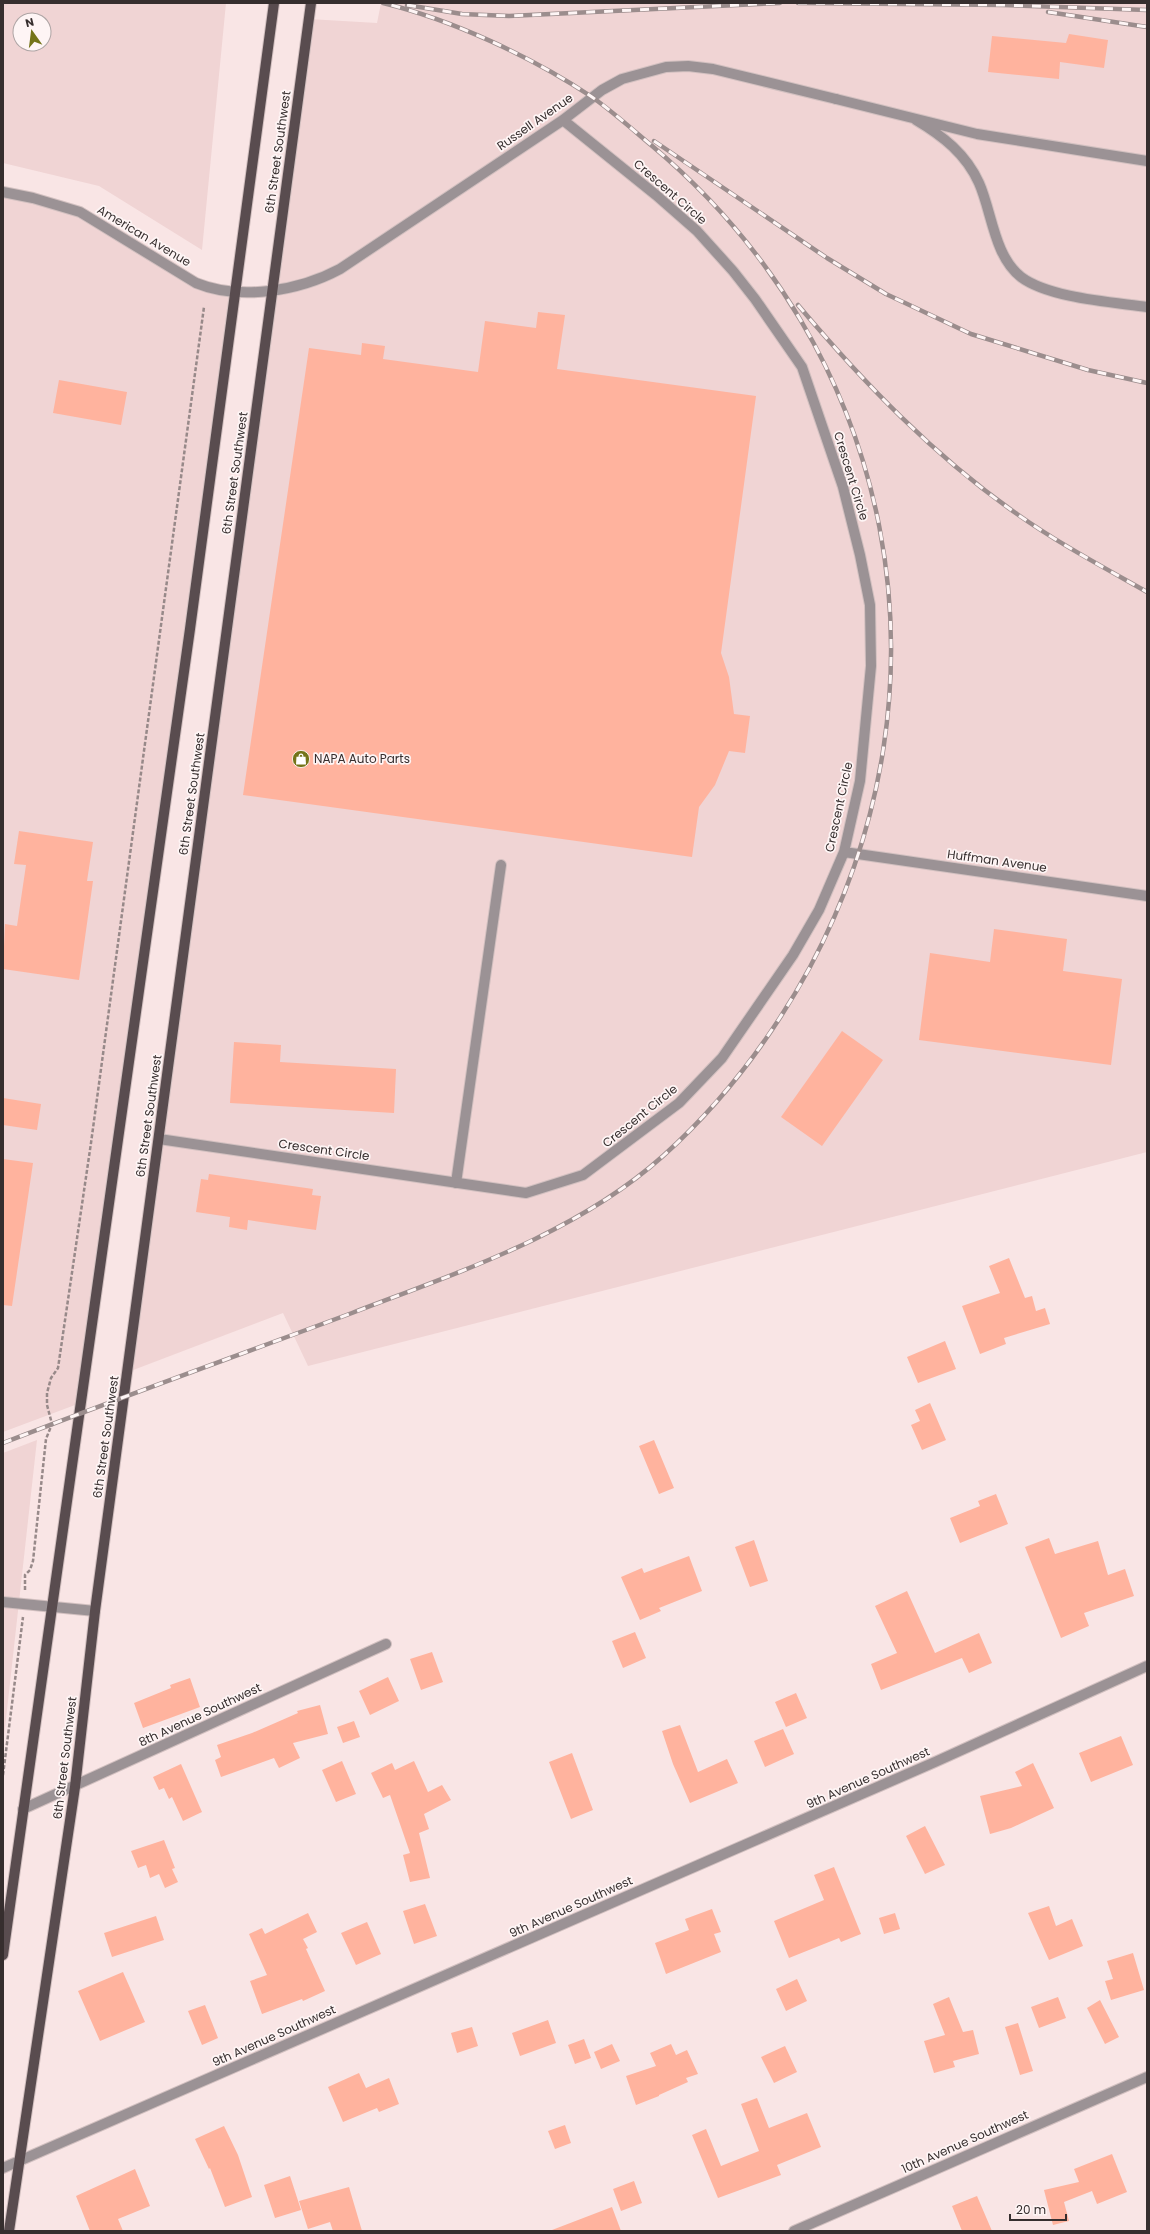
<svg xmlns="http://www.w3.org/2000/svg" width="1150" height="2234" viewBox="0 0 1150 2234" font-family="Poppins,sans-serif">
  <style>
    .built { fill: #f0d4d4; fill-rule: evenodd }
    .building { fill: #ffb39e }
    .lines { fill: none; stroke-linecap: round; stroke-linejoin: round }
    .service-casing { stroke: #d2c0c0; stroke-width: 12 }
    .minor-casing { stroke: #d2c0c0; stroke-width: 12 }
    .primary-casing { stroke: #d2c0c0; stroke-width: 12 }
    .path { stroke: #978989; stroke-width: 2.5; stroke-dasharray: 4 2; stroke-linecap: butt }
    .service { stroke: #9b9295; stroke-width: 10 }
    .minor { stroke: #9b9295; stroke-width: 10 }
    .primary { stroke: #594c4f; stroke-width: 10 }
    .rail-casing { stroke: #9b8d8d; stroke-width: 4.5 }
    .rail { stroke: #fef5f5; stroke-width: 3; stroke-dasharray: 9; stroke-linecap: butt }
    .labels { text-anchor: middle; stroke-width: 3.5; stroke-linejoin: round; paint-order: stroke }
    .street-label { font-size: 12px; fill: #362e2e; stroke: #fef5f5 }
    .poi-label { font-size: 12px; fill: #362e2e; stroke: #fef5f5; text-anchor: start }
  </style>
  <rect width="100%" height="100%" fill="#f9e5e5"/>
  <path class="built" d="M3 3H226L202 250 99 186 3 163ZM20 20H44V44H20Z
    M381 3H1147V1152L308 1366 283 1313 128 1372 309 19 377 23Z
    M3 192 80 212 196 283 236 292 83 1402 3 1432Z
    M37 1440 3 1746V1453Z"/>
  <path class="building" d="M1069 34 1108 40 1104 68 1060 62 1059 79 988 72 992 36 1066 43Z
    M538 312 565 315 557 369 756 396 721 653 729 677 734 714 750 716 745 753 729 751 715 785 699 807 692 857 243 795 309 348 361 355 362 343 385 346 383 359 478 372 485 321 536 328Z
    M59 380 127 392 121 425 53 413Z
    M19 831 93 842 87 881H93L79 980 3 969 5 924 17 926 26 865 14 864Z
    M994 929 1067 939 1063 971 1122 979 1111 1065 919 1040 930 953 990 962Z
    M842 1031 883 1060 822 1146 781 1117Z
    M234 1042 281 1045 280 1062 396 1069 394 1113 230 1103Z
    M3 1098 41 1104 37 1130 3 1125Z
    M3 1159 33 1163 12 1306 3 1305Z
    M209 1174 313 1189 312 1195 321 1196 316 1230 248 1220 247 1230 229 1227 230 1217 196 1212 201 1179 208 1180Z
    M1009 1258 1025 1298 1032 1296 1036 1311 1045 1308 1050 1324 1004 1338 1006 1344 980 1354 962 1306 1000 1293 989 1266Z
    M945 1341 956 1369 918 1383 907 1357Z
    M930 1403 946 1440 922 1450 911 1425 920 1421 915 1410Z
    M654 1440 674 1488 659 1494 639 1446Z
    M996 1494 1008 1524 960 1543 950 1518 980 1506 978 1501Z
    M1049 1538 1055 1554 1098 1541 1108 1575 1125 1569 1134 1596 1084 1613 1089 1626 1061 1638 1025 1547Z
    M754 1540 768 1581 750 1587 735 1547Z
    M689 1556 702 1591 659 1608 661 1611 640 1620 621 1577 642 1568 644 1573Z
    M907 1591 935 1653 979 1633 992 1663 969 1673 962 1658 881 1690 871 1664 897 1653 875 1606Z
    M635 1632 646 1658 623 1668 612 1641Z
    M432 1652 443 1682 421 1690 410 1659Z
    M388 1677 399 1701 370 1715 359 1691Z
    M190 1678 200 1707 143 1728 134 1703 171 1688 170 1685Z
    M796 1693 807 1718 786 1727 775 1702Z
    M320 1705 328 1734 293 1743 300 1758 279 1768 274 1758 221 1777 215 1760 221 1757 217 1745 252 1733 298 1713 297 1711Z
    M354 1721 360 1737 343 1743 337 1727Z
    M680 1725 698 1772 727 1759 738 1783 690 1803 673 1764 662 1731Z
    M783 1729 794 1754 765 1767 754 1741Z
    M1121 1736 1133 1765 1091 1782 1079 1753Z
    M572 1753 593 1810 571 1819 549 1762Z
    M342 1761 356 1794 336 1802 322 1770Z
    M414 1761 428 1792 442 1785 451 1800 424 1814 429 1829 419 1833 430 1878 410 1882 403 1855 410 1853 390 1795 383 1798 371 1773 392 1763 395 1770Z
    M1033 1763 1054 1808 1011 1828 990 1834 980 1796 1022 1786 1015 1772Z
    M181 1764 202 1812 183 1821 172 1797 169 1799 164 1788 159 1790 153 1777Z
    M925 1826 945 1865 925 1874 906 1836Z
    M164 1840 175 1868 172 1869 178 1882 165 1888 159 1874 150 1878 146 1865 138 1868 131 1851Z
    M834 1867 861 1934 841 1942 839 1938 789 1958 774 1921 824 1900 814 1875Z
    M425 1904 437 1936 414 1944 403 1911Z
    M1049 1906 1056 1926 1072 1919 1083 1946 1049 1960 1028 1913Z
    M712 1909 721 1932 714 1934 721 1952 666 1974 655 1943 689 1930 685 1919Z
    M308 1913 317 1932 303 1939 308 1948 306 1949 325 1991 303 2001 302 1999 262 2014 250 1981 267 1975 249 1934 262 1928 265 1934Z
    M895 1913 900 1929 884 1934 879 1918Z
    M156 1916 164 1940 112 1957 104 1933Z
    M367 1922 381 1954 356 1965 341 1933Z
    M1133 1953 1144 1990 1111 2000 1105 1981 1113 1979 1107 1961Z
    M123 1972 145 2022 100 2041 78 1991Z
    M797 1979 807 2001 786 2011 776 1989Z
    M949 1997 963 2032 973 2030 979 2054 953 2061 955 2067 934 2073 924 2041 945 2035 933 2004Z
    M1058 1997 1066 2018 1039 2028 1031 2007Z
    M1100 2000 1119 2037 1105 2044 1087 2008Z
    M205 2005 218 2038 202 2045 188 2011Z
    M548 2020 556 2043 520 2056 512 2033Z
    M1018 2023 1033 2071 1020 2075 1005 2027Z
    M472 2027 478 2046 457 2053 451 2033Z
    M584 2039 591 2058 575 2064 568 2045Z
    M612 2044 620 2061 601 2069 594 2052Z
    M671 2044 676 2055 687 2050 698 2074 686 2078 688 2082 659 2095V2096L636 2105 626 2076 656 2066 650 2053Z
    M785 2046 797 2072 774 2083 761 2057Z
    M359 2073 366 2088 389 2078 399 2104 379 2112 377 2108 343 2122 328 2087Z
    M757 2098 769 2128 807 2113 821 2147 777 2165 781 2175 718 2198 692 2135 706 2129 721 2166 759 2151 741 2104Z
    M565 2125 571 2143 555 2149 548 2131Z
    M224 2126 238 2155 252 2197 225 2207 210 2168 209 2169 195 2139Z
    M1112 2154 1127 2192 1097 2204 1092 2191 1064 2202 1069 2221 1053 2225 1044 2190 1079 2182 1074 2169Z
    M135 2169 150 2206 118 2219 123 2231H90L76 2196Z
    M290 2176 301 2210 275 2218 264 2185Z
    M634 2181 642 2203 621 2211 613 2189Z
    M349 2187 362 2231H333L330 2222 308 2229 299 2201Z
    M977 2196 992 2231H962L952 2206Z
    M612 2207 621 2231H552V2230Z"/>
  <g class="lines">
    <defs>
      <path id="service" d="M836 99 977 134 1147 161
        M916 120C943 136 966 154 979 183 992 212 994 256 1021 277 1049 298 1112 302 1147 307
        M456 1183 501 865"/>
      <path id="minor" d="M3 192 33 198 80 212 196 283C240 301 299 291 340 269L563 120 602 90 622 79 666 67 688 66 713 69 836 99
        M844 852 1147 896
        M159 1139 526 1193 583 1175 679 1103 722 1058 793 955 819 910 844 852 860 781 871 666 870 605 860 555 843 487 802 367 755 299 733 271 697 231 656 195 563 120
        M3 1602 95 1611
        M23 1809 386 1644
        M3 2168 935 1762 1147 1666
        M794 2231 1147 2077"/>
      <path id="primary" d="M3 1955 190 629 274 3
        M9 2231 75 1787 95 1611 311 3"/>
    </defs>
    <use href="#service" class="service-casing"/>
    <use href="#minor" class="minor-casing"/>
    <use href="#primary" class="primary-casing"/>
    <path class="path" d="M25 1590V1575L30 1570 33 1561 46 1439 52 1424 47 1405V1393L51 1378 58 1368 91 1143 204 307
      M3 1775 23 1617"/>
    <use href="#service" class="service"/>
    <use href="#minor" class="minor"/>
    <use href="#primary" class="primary"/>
    <defs>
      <path id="rail" d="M798 3 1003 5 1147 10
        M407 5 462 14 509 16 780 3
        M1048 12 1147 27
        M654 141 827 258 886 294 971 334 1088 370 1147 383
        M798 305C863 382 934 456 1017 514 1058 543 1103 567 1147 592
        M3 1443C119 1398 236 1356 352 1313 459 1272 576 1234 663 1156 722 1103 772 1037 810 967 961 684 897 351 651 145 632 129 613 112 592 97 532 57 453 20 383 3"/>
    </defs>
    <use href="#rail" class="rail-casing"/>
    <use href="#rail" class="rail"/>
  </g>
  <defs>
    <symbol id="shop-disc" viewBox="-11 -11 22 22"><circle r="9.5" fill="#747419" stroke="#fef5f5"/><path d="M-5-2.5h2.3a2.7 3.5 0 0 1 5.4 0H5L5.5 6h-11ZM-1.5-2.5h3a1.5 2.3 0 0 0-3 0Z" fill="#fff"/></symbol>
  </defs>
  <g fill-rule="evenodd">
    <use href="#shop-disc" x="291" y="749" width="20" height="20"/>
  </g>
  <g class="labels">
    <g class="street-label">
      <text transform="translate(535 122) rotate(-35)" y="4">Russell Avenue</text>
      <text transform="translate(278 152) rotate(-82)" y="4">6th Street Southwest</text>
      <text transform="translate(670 192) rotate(41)" y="4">Crescent Circle</text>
      <text transform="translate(144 236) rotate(31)" y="4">American Avenue</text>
      <text transform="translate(235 473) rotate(-82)" y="4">6th Street Southwest</text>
      <text transform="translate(851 476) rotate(73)" y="4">Crescent Circle</text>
      <text transform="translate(192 794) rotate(-82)" y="4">6th Street Southwest</text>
      <text transform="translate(839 807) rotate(-78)" y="4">Crescent Circle</text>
      <text transform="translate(997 861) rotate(8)" y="4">Huffman Avenue</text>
      <text transform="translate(149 1116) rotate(-82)" y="4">6th Street Southwest</text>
      <text transform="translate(640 1116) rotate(-39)" y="4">Crescent Circle</text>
      <text transform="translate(324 1150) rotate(8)" y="4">Crescent Circle</text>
      <text transform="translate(106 1437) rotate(-82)" y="4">6th Street Southwest</text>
      <text transform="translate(200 1715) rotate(-25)" y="4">8th Avenue Southwest</text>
      <text transform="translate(65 1758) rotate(-83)" y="4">6th Street Southwest</text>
      <text transform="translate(868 1778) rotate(-24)" y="4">9th Avenue Southwest</text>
      <text transform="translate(571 1907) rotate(-24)" y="4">9th Avenue Southwest</text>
      <text transform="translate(274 2036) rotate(-24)" y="4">9th Avenue Southwest</text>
      <text transform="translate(965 2142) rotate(-24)" y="4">10th Avenue Southwest</text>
    </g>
    <g class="poi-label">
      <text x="314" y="763">NAPA Auto Parts</text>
    </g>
  </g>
  <rect width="1150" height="2234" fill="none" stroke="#362e2e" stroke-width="8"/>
  <g transform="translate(32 32) rotate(346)"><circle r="19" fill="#fef5f5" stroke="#aea5a5"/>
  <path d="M0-3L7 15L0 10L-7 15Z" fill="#747419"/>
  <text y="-6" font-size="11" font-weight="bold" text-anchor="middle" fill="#362e2e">N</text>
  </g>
  <path d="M1010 2214v6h56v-6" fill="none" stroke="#362e2e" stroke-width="2"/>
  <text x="1016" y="2214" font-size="12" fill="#362e2e" stroke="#fef5f5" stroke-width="3" paint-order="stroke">20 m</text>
</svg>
